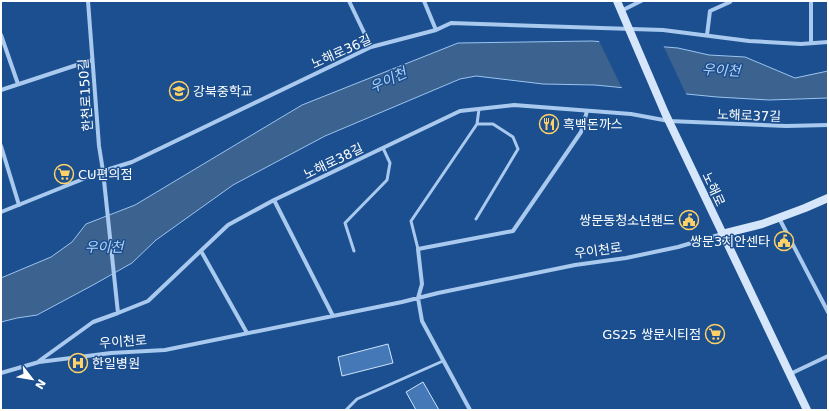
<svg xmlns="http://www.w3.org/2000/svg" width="829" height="411" viewBox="0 0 829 411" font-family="'DejaVu Sans','Noto Sans KR',sans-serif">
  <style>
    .water { fill: #3c6290; stroke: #9cc4f0 }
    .pier { fill: #1b4f8f }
    .building { fill: #4478b7; stroke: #cfe3fa }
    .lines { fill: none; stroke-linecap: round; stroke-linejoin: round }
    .lane { stroke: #a9c9ee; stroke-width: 3 }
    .street { stroke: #a9c9ee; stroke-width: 4 }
    .secondary { stroke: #d6e6fa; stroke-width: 8 }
    .labels { text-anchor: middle; stroke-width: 3; stroke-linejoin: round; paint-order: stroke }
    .street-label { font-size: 13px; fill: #fff; stroke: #1b4f8f }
    .poi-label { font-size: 13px; fill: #fff; stroke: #1b4f8f; text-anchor: start }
    .water-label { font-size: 14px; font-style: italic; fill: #b5d3f5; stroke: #1b4f8f }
  </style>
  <rect width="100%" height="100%" fill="#1b4f8f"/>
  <path class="water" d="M592 41 678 48 709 55 745 57 795 78 828 71V98L769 100 717 97 595 85 543 84 476 76 460 79 325 136 233 185 156 240 132 263 93 285 37 315 17 318 1 322V278L51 257 72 242 86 224 135 205 302 105 458 43Z"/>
  <path class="pier" d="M598 39 663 45 687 96 623 90Z"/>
  <path class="building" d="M388 344 393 363 342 376 338 357Z
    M423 382 439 410H416L406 392Z"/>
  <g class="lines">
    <path class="lane" d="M476 219 518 149 513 137 493 124H477
      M418 249 411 221 477 124 479 109
      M354 251 345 223 387 180 390 163 383 148
      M346 410 357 399 443 361"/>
    <path class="street" d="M349 1 371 47
      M424 1 436 30
      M621 11 641 1
      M1 35 18 84
      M707 35 710 11 730 2
      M811 43V1
      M1 90 92 60
      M1 146 19 205
      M274 200 333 316
      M1 212 103 171 132 162 371 47 436 30 451 23 663 30 749 41 801 44 828 42
      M779 218 828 312
      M201 251 247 333
      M118 313 148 301 228 225 274 200 460 111 514 105 631 114 669 121 786 126 828 125
      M39 361 93 322 118 313 103 171 99 146 88 1
      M1 373 39 362 111 353 165 350 402 302 438 293 575 265 626 258 678 247 722 234
      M790 374 828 356
      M470 410 422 321 418 298 422 284 418 249 513 231 581 132 587 111"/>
    <path class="secondary" d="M617 1 665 113 807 410
      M722 234 762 224 805 208 828 198"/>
  </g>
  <defs>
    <symbol id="school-ring" viewBox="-11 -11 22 22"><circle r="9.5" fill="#1b4f8f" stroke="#ffd166" stroke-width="1.5"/><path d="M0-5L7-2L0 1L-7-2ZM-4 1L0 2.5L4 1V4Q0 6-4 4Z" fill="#ffd166"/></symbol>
    <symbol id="restaurant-ring" viewBox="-11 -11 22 22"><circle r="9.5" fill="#1b4f8f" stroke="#ffd166" stroke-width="1.5"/><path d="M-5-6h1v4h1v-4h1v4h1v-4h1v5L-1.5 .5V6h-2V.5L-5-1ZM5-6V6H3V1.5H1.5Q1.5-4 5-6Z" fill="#ffd166"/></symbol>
    <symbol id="supermarket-ring" viewBox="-11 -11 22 22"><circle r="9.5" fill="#1b4f8f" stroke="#ffd166" stroke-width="1.5"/><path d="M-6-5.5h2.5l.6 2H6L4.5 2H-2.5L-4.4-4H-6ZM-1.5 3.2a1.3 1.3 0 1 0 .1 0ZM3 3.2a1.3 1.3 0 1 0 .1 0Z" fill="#ffd166"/></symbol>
    <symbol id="civic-ring" viewBox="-11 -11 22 22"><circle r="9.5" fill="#1b4f8f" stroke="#ffd166" stroke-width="1.5"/><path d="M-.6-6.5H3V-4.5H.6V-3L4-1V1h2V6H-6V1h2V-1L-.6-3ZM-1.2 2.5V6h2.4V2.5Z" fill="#ffd166"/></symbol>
    <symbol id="hospital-ring" viewBox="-11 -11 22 22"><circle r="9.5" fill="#1b4f8f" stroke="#ffd166" stroke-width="1.5"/><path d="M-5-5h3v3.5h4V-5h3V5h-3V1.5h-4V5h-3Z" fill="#ffd166"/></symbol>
  </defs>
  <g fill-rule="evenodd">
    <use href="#school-ring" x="168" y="80" width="22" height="22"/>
    <use href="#restaurant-ring" x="538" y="113" width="22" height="22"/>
    <use href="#supermarket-ring" x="53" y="163" width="22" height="22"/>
    <use href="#civic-ring" x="678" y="209" width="22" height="22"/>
    <use href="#civic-ring" x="773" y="230" width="22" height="22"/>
    <use href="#supermarket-ring" x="704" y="323" width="22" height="22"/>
    <use href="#hospital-ring" x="67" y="352" width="22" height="22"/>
  </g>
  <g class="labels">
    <g class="street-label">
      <text transform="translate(341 51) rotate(-24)" y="5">노해로36길</text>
      <text transform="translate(85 95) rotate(-94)" y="5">한천로150길</text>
      <text transform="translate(749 115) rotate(2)" y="5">노해로37길</text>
      <text transform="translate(333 161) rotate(-26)" y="5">노해로38길</text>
      <text transform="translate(714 189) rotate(65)" y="5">노해로</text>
      <text transform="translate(598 250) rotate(-8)" y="5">우이천로</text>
      <text transform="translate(123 341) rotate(-4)" y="5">우이천로</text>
    </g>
    <g class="poi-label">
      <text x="193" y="96">강북중학교</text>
      <text x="563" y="129">흑백돈까스</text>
      <text x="78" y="179">CU편의점</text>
      <text x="675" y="225" text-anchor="end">쌍문동청소년랜드</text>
      <text x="770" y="246" text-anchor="end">쌍문3치안센타</text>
      <text x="701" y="339" text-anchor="end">GS25 쌍문시티점</text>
      <text x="92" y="368">한일병원</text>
    </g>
    <g class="water-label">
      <text transform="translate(721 70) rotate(3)" y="5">우이천</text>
      <text transform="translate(388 80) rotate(-25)" y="5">우이천</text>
      <text x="104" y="252">우이천</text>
    </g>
  </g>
  <rect width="829" height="411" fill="none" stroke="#ffffff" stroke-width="4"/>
  <g transform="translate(32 379) rotate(121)" stroke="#1b4f8f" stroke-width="3" paint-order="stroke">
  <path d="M0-3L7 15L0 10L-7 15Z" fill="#ffffff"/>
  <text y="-6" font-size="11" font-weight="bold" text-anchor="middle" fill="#ffffff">N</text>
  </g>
</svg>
